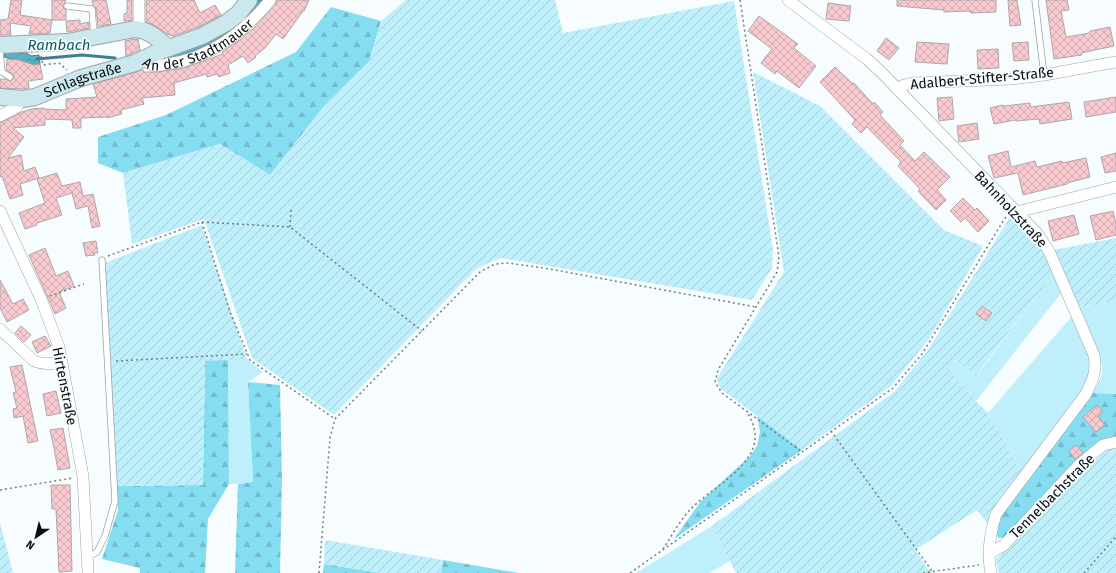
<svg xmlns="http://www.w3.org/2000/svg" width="1116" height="573" viewBox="0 0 1116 573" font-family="'Fira Sans',sans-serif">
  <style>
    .green { fill: #bfeffa }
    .forest { fill: url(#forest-firs) }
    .garden { fill: url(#garden-furrows) }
    .water { fill: url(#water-ripples); stroke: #417e8c }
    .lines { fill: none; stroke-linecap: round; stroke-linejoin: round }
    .stream { stroke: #417e8c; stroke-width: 3 }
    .building { fill: url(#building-cross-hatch); stroke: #ada8a8 }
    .service-casing { stroke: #9da2a3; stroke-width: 7 }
    .minor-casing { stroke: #9da2a3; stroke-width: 12 }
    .secondary-casing { stroke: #9da2a3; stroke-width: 18 }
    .path { stroke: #787c7d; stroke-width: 1.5; stroke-dasharray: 2 3; stroke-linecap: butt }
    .service { stroke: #fff; stroke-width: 5.5 }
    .minor { stroke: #fff; stroke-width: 11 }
    .secondary { stroke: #cbe8ee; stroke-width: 16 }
    .labels { text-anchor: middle; stroke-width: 3.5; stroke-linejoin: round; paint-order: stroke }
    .street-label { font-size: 14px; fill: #0a0b0c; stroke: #f7fdfe }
    .water-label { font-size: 15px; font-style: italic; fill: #0e5a68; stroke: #f7fdfe }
  </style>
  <defs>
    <pattern id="forest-firs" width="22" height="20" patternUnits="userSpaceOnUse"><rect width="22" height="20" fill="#85ddf1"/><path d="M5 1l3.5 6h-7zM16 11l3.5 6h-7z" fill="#72bccd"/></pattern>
    <pattern id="garden-furrows" width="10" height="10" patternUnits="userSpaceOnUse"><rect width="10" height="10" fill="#bfeffa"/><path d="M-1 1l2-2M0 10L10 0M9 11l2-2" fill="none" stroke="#a3ccd5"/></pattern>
    <pattern id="water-ripples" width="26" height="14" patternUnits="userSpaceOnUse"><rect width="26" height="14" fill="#58b0c3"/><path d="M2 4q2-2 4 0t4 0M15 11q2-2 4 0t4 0" fill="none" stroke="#4b96a6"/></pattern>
    <pattern id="building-cross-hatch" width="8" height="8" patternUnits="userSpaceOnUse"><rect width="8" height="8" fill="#f8c9cf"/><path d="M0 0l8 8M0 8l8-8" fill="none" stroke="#d3abb1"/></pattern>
  </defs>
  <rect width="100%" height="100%" fill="#f7fdfe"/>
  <path class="green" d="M1054 273 1062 292 976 401 949 368 956 360 977 375Z
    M1116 302V394L1093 393 1102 375V365L1079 307Z
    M1073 315 1094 366 1091 379 1023 474 988 413Z
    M228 359H247L263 372 248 382 253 483 229 484Z
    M712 526 730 561 709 573H636Z"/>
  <path class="forest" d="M331 7 381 21 369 62 329 100 270 175 220 144 123 173 98 163V137L166 115 296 52Z
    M228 359 229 484 208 519 205 573H140V568L102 559 118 510 117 486 203 485 205 360Z
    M248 382 280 385 282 480 280 573H235L238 484 253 482Z
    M1093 393 1116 394V439L1007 538H998L995 527 1001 512Z
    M757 415 802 450 674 539 701 501 750 456 757 446 760 432Z
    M443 560 519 573H441Z
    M324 564 381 573H323Z"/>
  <path class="garden" d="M406 0H555L563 33 734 1 773 250 772 268 752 300 501 258 486 264 475 270 334 415 252 358 204 219 132 244 123 173 220 144 270 175 329 100 369 62 381 21Z
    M753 72 820 106 944 230 983 246 929 339 891 386 802 450 720 388 717 378 784 272Z
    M1010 217 1038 240 1054 273 976 375 956 360 949 368 976 401 988 413 1023 474 988 524 977 510 915 550 928 569 933 573H736L712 526 894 392 928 350Z
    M202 225 247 359 205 361 203 485 117 486 105 263Z
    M1116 238V302L1079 307 1054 250Z
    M1116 447V573H999L996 559 1100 455 1107 450Z
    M0 523 13 573H0Z
    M325 540 443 560 441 573H381L324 564Z"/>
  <path class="water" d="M259 0H261L265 3 245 22 197 53 161 62V56L241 19Z
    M5 49H20L31 56 39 55 40 64 34 65 4 57Z"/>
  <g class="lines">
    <path class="stream" d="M37 59 82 55 115 58"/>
  </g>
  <path class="building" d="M11 0H22L20 15 52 20 50 33 29 34 31 26 10 23 11 35H0V20L8 19Z
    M52 0H66L63 6 66 10V20H52Z
    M92 0H106L111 24 98 26 96 9 93 5Z
    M127 0H132V20L124 21V14L127 13Z
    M146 0H194L200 13 215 5 221 15 198 27 173 36 167 34 154 25 146 22Z
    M277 0H309L304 11H303L283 39 276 34 265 48 255 56 256 57 248 63 243 56 228 65 230 73 219 77 217 74 207 77 206 74 174 83 175 95 142 98 144 104 121 110 122 114 107 118V117L81 118V128H73L72 120 45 119V125L13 128 24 137 8 158 21 155 24 171 35 167 39 178 20 184 23 195 10 199 2 176 0 177V123L22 112 32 109 44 108V109L66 110V99L97 97 93 84 143 70 144 72H158L184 68 223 54 222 52 241 39 254 28 275 5Z
    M897 0H996V12L971 13 970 11 944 12V10L897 6Z
    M1008 0H1017L1021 25 1010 26Z
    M1046 0H1067L1069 10 1061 11 1066 37 1090 33V31L1110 27 1114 46 1081 53 1082 55 1054 59Z
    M828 3 851 6 849 21 826 19Z
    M759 16 798 44 794 48 816 66 799 88 777 71 775 74 761 63 772 49 748 31Z
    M80 20V24L89 22V28L67 32 66 21Z
    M886 38 899 48 889 60 877 51Z
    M135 39H138L140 50 126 56 125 41Z
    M917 42 949 44 947 64 915 62Z
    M1028 42 1029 60 1014 61 1012 43Z
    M998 49 999 68 978 69 977 50Z
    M7 59 19 60 34 65 40 64 43 79 28 81 29 88 23 89 0 88V79H5L10 81 14 78 13 74 6 70Z
    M835 67 853 84 854 83 873 104 874 102 883 112 880 115 904 141 900 145 915 161 924 152 950 177 937 190 946 200 936 210 918 191 920 189 898 166 901 162 867 127 861 133 852 124 855 120 820 82Z
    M952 97 954 119 939 121 937 98Z
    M1116 97V112L1086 117 1084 102Z
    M1069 102 1072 119 1040 124 1039 119 1016 121 1015 120 994 124 990 108 1003 105 1004 106 1030 103 1031 107Z
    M977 123 979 139 959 142 957 126Z
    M1008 151 1011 167 1035 161 1037 167 1062 161V163L1086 158 1090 177 1067 183V184L1023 195 1018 173 994 178 988 156Z
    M1116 153V171L1105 173 1101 157Z
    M57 173 62 186 80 182 83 196 93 194 100 226 92 228 88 206 76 209 72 193 56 198 62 215 37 223V225L25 229 19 213 45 203 37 179Z
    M963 198 975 210 977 208 989 221 978 232 965 218 961 222 950 211Z
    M1113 211 1116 224V235L1096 240 1090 216Z
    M1074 215 1079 234 1053 241 1048 221Z
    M96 241 98 253H94L95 255 86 256 83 243Z
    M45 248 56 276 68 271 74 286 59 292 66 308 55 314 29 255Z
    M0 280 13 304 23 299 29 310 7 322 0 308Z
    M982 306 992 313 986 321 976 314Z
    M21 326 31 335 24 342 15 333Z
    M45 336 51 346 37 353 32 342Z
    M22 365 38 441 28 443 23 416 14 418 13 409 17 408 13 393 16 392 10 367Z
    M56 391 61 413 47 416 43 394Z
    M1097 405 1103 412 1098 416 1105 425 1096 432 1083 417Z
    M63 428 70 468 58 470 53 443 50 430Z
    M1076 445 1083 453 1075 459 1069 451Z
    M51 485H70L72 571 59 572 56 509H52Z"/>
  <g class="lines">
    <defs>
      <path id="service" d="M1035 0 1044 75
        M67 6 92 9 94 35
        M0 52 2 72 10 77
        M88 557 97 552 105 536 115 501 102 260"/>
      <g id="minor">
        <path d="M788 0 867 59 882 73 1037 233 1049 251 1094 355C1097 372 1093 379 1086 394L996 514C990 533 987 554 991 573"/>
        <path d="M139 29V0"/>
        <path id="s1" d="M144 59C150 67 158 66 167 64 208 59 245 32 270 0"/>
        <path d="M897 89 904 85 913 83 1011 79 1044 75 1116 62"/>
        <path d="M0 116 17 107 20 99"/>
        <path d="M0 211 41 299 59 347 83 476 88 573"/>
        <path d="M1017 212 1116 187"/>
        <path d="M0 329 34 361C44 365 51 364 61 362"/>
        <path d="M990 553 1004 545 1079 465 1103 445 1116 442"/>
      </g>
      <g id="secondary">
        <path d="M0 45 67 42 135 29C150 30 158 39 168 48"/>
        <path id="s2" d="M0 97 23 99 35 97 81 78 135 63 158 52 202 36 226 23 238 14 249 0"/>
      </g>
    </defs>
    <use href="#service" class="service-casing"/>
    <use href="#minor" class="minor-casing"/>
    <use href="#secondary" class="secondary-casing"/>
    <path class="path" d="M740 0 779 257 777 272 718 370 715 382 722 393 802 452
      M41 56 43 65 59 63 67 70
      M202 222 230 312 250 360 335 419
      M290 227 291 210
      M108 256 202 222 290 227 422 331
      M50 296 84 284
      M116 361 247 354
      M831 431 932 571
      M0 490 73 478
      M663 549C671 537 679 522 689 511 709 488 764 464 754 428 753 422 749 417 747 411
      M319 573 330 438 335 419 480 272 495 264 507 263 544 268 756 307
      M630 573 893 388 922 354 1005 218 1008 217
      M923 573 979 565
      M1084 573 1116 537"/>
    <use href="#service" class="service"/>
    <use href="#minor" class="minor"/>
    <use href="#secondary" class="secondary"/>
  </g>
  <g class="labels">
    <g class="street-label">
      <text dy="5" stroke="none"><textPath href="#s1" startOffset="61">An der Stadtmauer</textPath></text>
      <text transform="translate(982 78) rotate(-5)" y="5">Adalbert-Stifter-Straße</text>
      <text dy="5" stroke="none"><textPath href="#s2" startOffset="86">Schlagstraße</textPath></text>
      <text transform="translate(1011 209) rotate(47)" y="5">Bahnholzstraße</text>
      <text transform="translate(65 386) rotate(79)" y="5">Hirtenstraße</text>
      <text transform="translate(1052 496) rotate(-45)" y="5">Tennelbachstraße</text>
    </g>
    <g class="water-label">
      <text x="59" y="50">Rambach</text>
    </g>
  </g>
  <g transform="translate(36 537) rotate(215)" stroke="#f7fdfe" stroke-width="3" paint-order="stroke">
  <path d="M0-3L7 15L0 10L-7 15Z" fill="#0a0b0c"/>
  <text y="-6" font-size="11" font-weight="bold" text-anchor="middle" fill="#0a0b0c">N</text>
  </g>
</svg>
